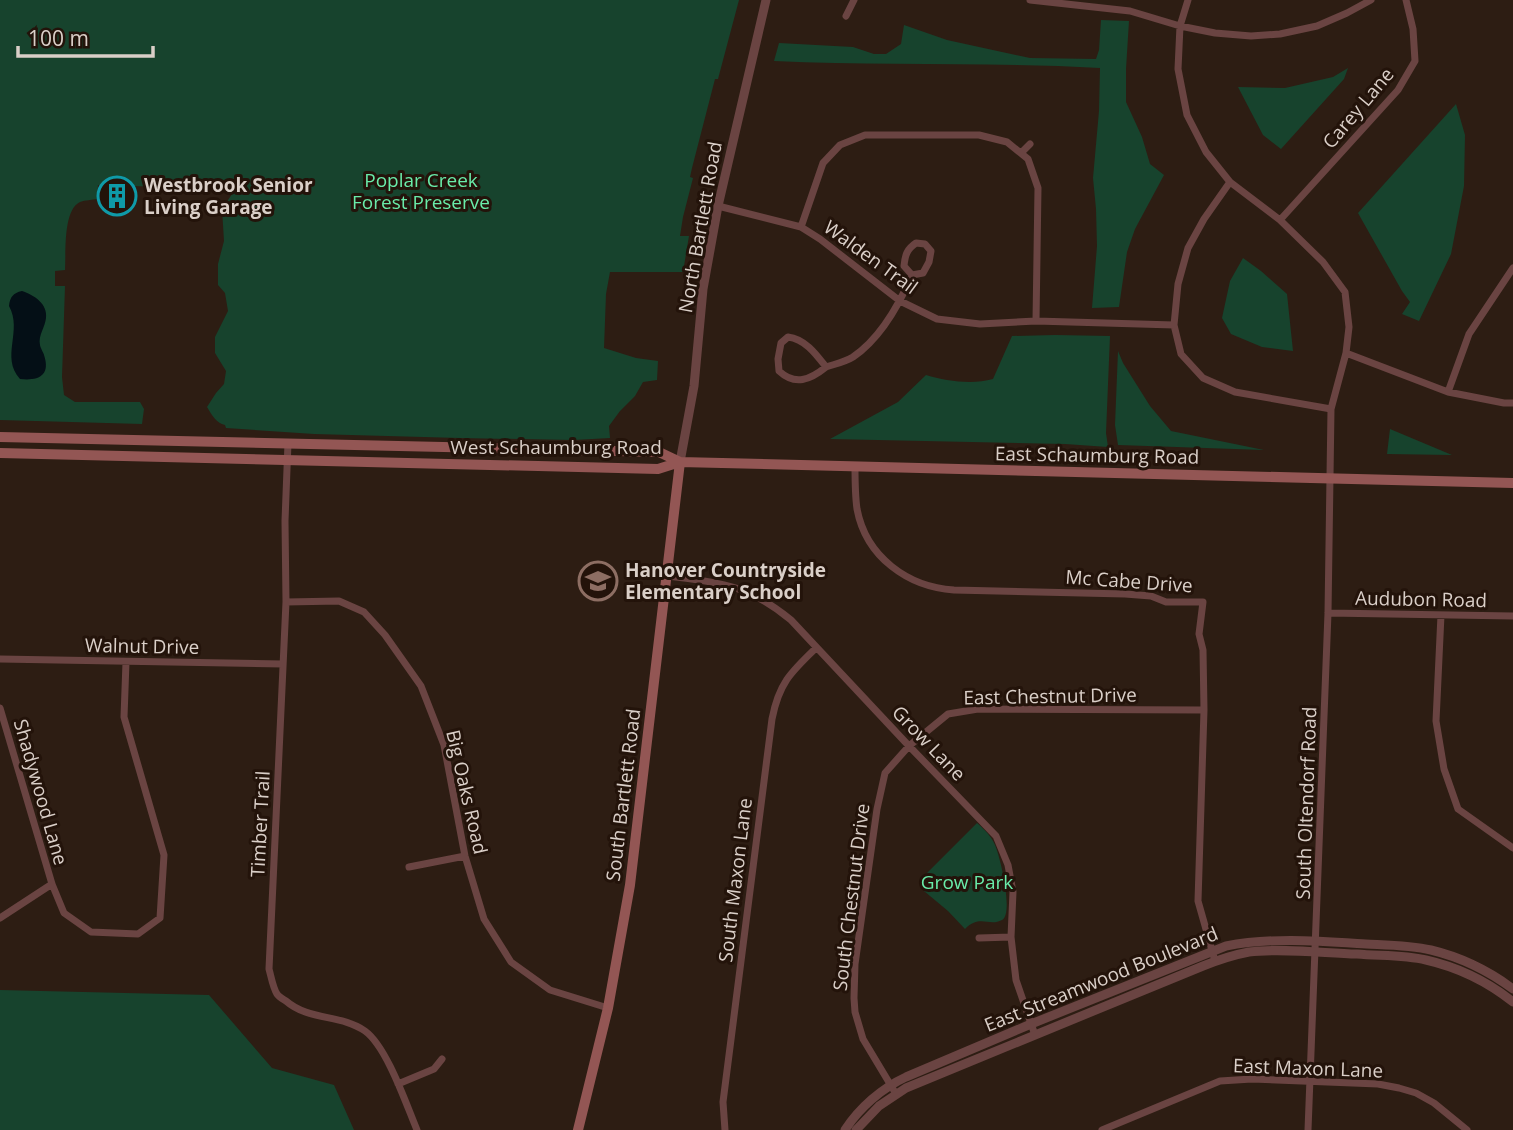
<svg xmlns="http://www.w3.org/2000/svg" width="1513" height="1130" viewBox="0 0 1513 1130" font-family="'Open Sans',sans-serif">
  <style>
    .green { fill: #17432d }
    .water { fill: #040f16 }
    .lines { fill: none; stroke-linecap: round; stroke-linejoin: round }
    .minor { stroke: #6a4442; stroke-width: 7 }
    .tertiary { stroke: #6a4442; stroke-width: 9 }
    .secondary { stroke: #935654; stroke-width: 10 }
    .labels { text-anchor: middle; stroke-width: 6; stroke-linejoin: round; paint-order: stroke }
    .street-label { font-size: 19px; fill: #dacfc8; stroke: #23130a }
    .park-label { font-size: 19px; fill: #69eba9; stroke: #23130a }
    .poi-label { font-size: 19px; font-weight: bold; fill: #dacfc8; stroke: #23130a; text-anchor: start }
  </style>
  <rect width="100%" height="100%" fill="#2d1d13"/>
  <path class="green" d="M0 0H739L718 79H715L692 168 690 177 693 178 683 217 680 236H689L683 272H610L606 294 604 348 636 358 658 361 657 380 643 382 635 396 620 411 609 426 610 438 574 440 460 438 314 434 226 428 225 425C216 423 212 415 207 407L216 393 224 384 226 371 215 353V337L228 311 225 293 218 285V264L224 241 222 209 232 194V189L98 185 97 199C92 200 85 200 80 202 63 210 66 252 65 270L55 271V286H65L62 377 64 395 75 402H140L144 409 142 424 0 420Z
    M1101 20 1129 21 1126 69V102L1142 137 1150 164 1164 175 1135 229 1127 252 1119 307 1092 308 1097 246 1096 209 1093 178 1099 111 1100 68C992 62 883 66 774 61L779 43 853 47 874 54H886L901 44 904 25 947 40 1030 58 1096 59 1099 50Z
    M1348 68 1344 79 1281 149 1263 135 1238 87 1285 88 1333 77Z
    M1456 104 1465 135 1464 186 1451 254 1419 321 1402 314 1410 302 1402 291 1358 213Z
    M1243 258 1261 271 1287 294 1293 351 1262 347 1231 334 1222 318 1230 281Z
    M1055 335 1110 336 1106 433 1108 447 1065 444 830 439 898 402 926 375C946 381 972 385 993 379L1012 336Z
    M1118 351 1123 363 1150 406 1171 431 1264 450 1118 445 1115 425Z
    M1390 429 1452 455 1387 454Z
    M977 823C985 830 991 836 995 845 1000 856 1014 914 1002 920 989 927 980 914 965 929L948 911 924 891V876Z
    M0 990 209 995 272 1068 334 1085 354 1130H0Z"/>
  <path class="water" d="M22 291C34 295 48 304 46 318 45 328 38 335 40 345 40 347 44 354 44 355 51 376 38 381 20 379 0 357 23 331 9 306 10 297 13 293 22 291Z"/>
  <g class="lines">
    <path class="minor" d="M1030 0 1130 11 1180 26 1215 33 1251 36 1280 34 1317 26 1347 13 1371 0
      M1188 0 1180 26 1178 69 1187 115 1206 152 1230 182 1280 220 1323 262 1345 292 1349 327 1346 353 1331 409 1328 613 1308 1130
      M846 16 854 0
      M1021 153 1030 144
      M1230 182 1204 219 1188 248 1178 284 1174 325 1181 354 1203 378 1235 392 1331 409
      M718 206 801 227 820 239 900 301 937 319 980 324 1036 321 1174 325
      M1280 220 1398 90 1415 61 1413 29 1406 0
      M801 227 823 163 840 145 865 135H979L1007 142 1028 159 1038 188 1036 321
      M1346 353 1448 392 1504 403H1513
      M826 367C810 380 795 386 779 371L778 359 781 343 788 337C805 339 816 354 826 367 835 364 845 362 853 357 881 338 899 305 912 275L923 273 929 262 931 251 925 244 916 243C907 249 905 255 904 266L912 275
      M1448 392 1469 334 1513 268
      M288 443 285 521 286 602 269 969C271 976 273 988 277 994 279 997 283 999 286 1001 309 1021 341 1014 365 1031 387 1047 406 1104 417 1130
      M855 466C855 481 855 495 857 509 866 557 908 587 954 590L1125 594 1151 596 1166 602H1203L1199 634 1203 650 1204 710 1198 901 1215 961
      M667 576C721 583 747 584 791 620L909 746 996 836 1008 865 1013 892 1011 937 1016 980 1035 1035
      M286 602 339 601 364 612 385 635 421 686 444 745 465 856 484 919 511 962 550 990 608 1008
      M1328 613 1513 616
      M1441 615 1436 721 1444 769 1458 809 1513 848
      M0 659 283 664
      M0 708 52 884 64 913 91 932 138 934 160 918 164 855 124 717 126 662
      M409 867 465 856
      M0 918 52 884
      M979 938 1011 937
      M398 1084 434 1069 442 1059
      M896 1094 863 1039 855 1012 854 998 855 964 877 809 885 773 909 746 948 714 978 709 1204 710
      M725 1130 723 1102 772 719C779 683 791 672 816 648
      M1102 1130 1220 1081 1252 1079 1378 1084 1399 1088 1416 1093 1434 1103 1467 1130"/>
    <path class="tertiary" d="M680 462 694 386 703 289 718 206 766 0
      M845 1130C859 1108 882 1088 906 1077L1031 1024 1226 946C1272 937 1320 941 1366 944 1387 945 1410 945 1431 950 1460 957 1489 971 1513 989
      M856 1130 879 1106 906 1088 1203 966C1218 960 1233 955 1249 952 1282 948 1323 953 1357 954 1380 956 1404 955 1426 960 1457 967 1488 982 1513 1002"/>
    <path class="secondary" d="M0 437 659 452 680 462
      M0 453 658 469 680 462 1513 483
      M578 1130 608 1008 630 885 680 462"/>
  </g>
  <defs>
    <symbol id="building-ring" viewBox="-11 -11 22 22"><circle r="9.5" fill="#23130a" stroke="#0f9aa8" stroke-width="1.5"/><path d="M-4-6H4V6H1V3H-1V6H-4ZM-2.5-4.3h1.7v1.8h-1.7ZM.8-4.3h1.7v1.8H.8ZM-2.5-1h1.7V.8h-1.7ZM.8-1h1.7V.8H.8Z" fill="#0f9aa8"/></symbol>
    <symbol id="school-ring" viewBox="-11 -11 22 22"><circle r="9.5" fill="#23130a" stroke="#8d6e63" stroke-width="1.5"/><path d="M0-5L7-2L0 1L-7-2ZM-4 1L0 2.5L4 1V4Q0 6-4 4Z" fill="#8d6e63"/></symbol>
  </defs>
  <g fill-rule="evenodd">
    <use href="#building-ring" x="95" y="174" width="44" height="44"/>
    <use href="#school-ring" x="576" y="559" width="44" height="44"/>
  </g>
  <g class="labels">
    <g class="street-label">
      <text transform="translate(1358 108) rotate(-50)" y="7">Carey Lane</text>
      <text transform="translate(700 227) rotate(-80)" y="7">North Bartlett Road</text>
      <text transform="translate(871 257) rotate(36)" y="7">Walden Trail</text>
      <text x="556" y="454">West Schaumburg Road</text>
      <text transform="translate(1097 455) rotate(1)" y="7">East Schaumburg Road</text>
      <text transform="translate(1129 581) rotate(4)" y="7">Mc Cabe Drive</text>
      <text transform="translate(1421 599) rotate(1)" y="7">Audubon Road</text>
      <text transform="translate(142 646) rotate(1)" y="7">Walnut Drive</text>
      <text transform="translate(1050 696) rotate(-1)" y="7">East Chestnut Drive</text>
      <text transform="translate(929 743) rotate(46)" y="7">Grow Lane</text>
      <text transform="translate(41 792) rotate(74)" y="7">Shadywood Lane</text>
      <text transform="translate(467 792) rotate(77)" y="7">Big Oaks Road</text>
      <text transform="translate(623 795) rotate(-83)" y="7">South Bartlett Road</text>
      <text transform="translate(1306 803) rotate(-88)" y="7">South Oltendorf Road</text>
      <text transform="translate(260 824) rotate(-87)" y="7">Timber Trail</text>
      <text transform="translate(735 880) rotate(-83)" y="7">South Maxon Lane</text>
      <text transform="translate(851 897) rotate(-83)" y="7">South Chestnut Drive</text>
      <text transform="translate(1101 979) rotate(-22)" y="7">East Streamwood Boulevard</text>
      <text transform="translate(1308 1068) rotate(2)" y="7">East Maxon Lane</text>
    </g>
    <g class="park-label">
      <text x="421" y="187">Poplar Creek<tspan x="421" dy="22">Forest Preserve</tspan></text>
      <text x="967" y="889">Grow Park</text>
    </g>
    <g class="poi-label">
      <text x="144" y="192">Westbrook Senior<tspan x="144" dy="22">Living Garage</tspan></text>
      <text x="625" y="577">Hanover Countryside<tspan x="625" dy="22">Elementary School</tspan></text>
    </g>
  </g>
  <path d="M18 46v10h135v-10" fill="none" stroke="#dacfc8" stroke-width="3.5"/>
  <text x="28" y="46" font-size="21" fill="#dacfc8" stroke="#23130a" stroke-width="5" paint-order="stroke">100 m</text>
</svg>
